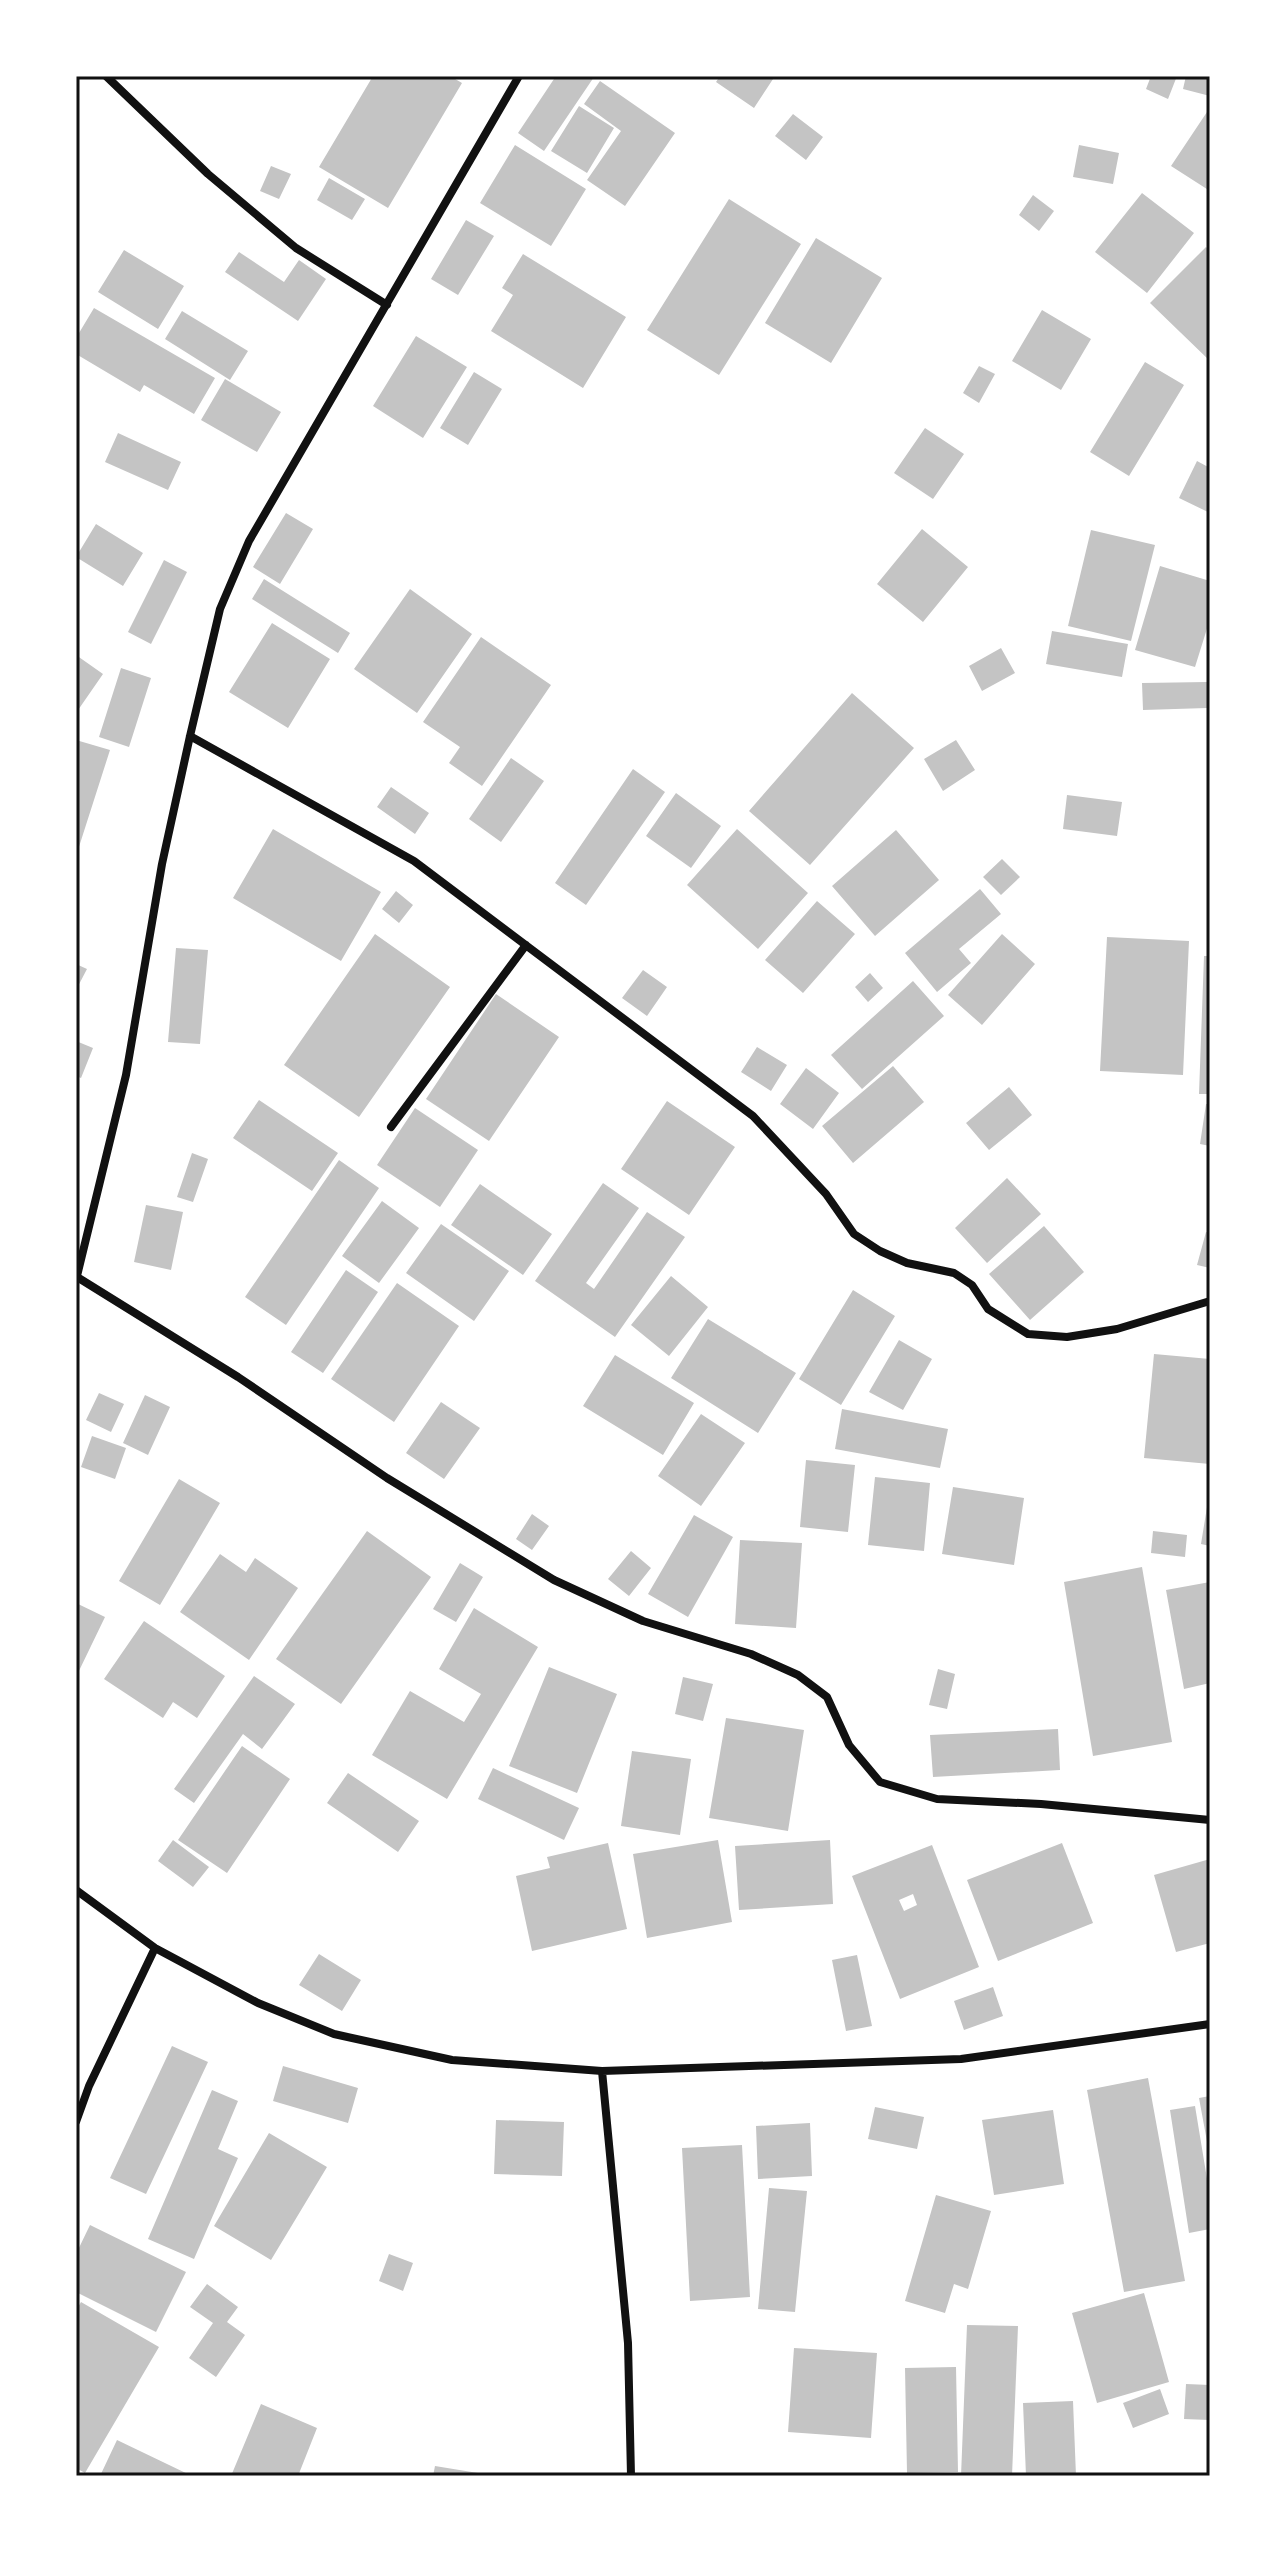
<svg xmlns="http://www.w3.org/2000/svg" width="1286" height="2552" viewBox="0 0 1286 2552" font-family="Georgia,serif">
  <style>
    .building { fill: #c4c4c4; fill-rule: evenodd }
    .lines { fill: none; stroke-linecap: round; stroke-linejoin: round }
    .minor { stroke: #111; stroke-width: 8 }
    .neatline { fill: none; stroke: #111; stroke-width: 3 }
  </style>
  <rect width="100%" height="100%" fill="#fff"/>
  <path class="building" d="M373 76H450L462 83 388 208 319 167Z
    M556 76 594 77 544 151 518 133Z
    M720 76H775L754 108 716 82Z
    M1151 76H1177L1168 99 1146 89Z
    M1186 76H1210V96L1183 89Z
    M600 81 675 133 625 206 587 180 621 131 584 104Z
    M579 106 614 128 587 173 551 151Z
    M1207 112 1210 114V191L1171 166Z
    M793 114 823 137 806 160 775 136Z
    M515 145 586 189 551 246 480 203Z
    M1079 145 1119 153 1113 184 1073 177Z
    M271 166 291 174 279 199 260 191Z
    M329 178 365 199 352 220 317 200Z
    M1142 193 1194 233 1147 293 1095 252Z
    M1033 195 1054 211 1039 231 1019 215Z
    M729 199 801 244 719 375 647 330Z
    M466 220 494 236 458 295 431 279Z
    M816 238 882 278 831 363 765 323Z
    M1206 247 1210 251V361L1150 303Z
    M124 250 184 286 158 329 98 292Z
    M239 252 284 282 299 260 326 279 298 321 225 272Z
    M523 254 626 317 583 388 491 331 513 295 502 288Z
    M94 308 215 378 194 414 144 385 140 392 76 354V338Z
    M1042 310 1091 339 1061 390 1012 361Z
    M182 311 248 351 230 380 165 339Z
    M416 336 467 367 423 438 373 406Z
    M1145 362 1184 385 1129 476 1090 452Z
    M979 366 995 374 979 403 963 393Z
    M474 372 502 389 468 445 440 428Z
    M225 379 281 412 257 452 201 420Z
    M925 428 964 454 933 499 894 473Z
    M118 433 181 462 168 490 105 462Z
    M1197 461 1210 468V513L1179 498Z
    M286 513 313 529 280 584 253 567Z
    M96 524 143 553 123 586 76 557Z
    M922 529 968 567 923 622 877 584Z
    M1091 530 1155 545 1131 641 1068 626Z
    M164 560 187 572 151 644 128 632Z
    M1160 566 1210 581V619L1195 667 1135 650Z
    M264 579 350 633 338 653 252 599Z
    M410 589 472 634 417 713 354 669Z
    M272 623 330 659 288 728 229 692Z
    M1052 631 1128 644 1122 677 1046 664Z
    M481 637 551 685 482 786 449 763 460 747 423 722Z
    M1001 648 1015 673 982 691 969 666Z
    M76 655 103 674 76 713Z
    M121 668 151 678 129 747 99 737Z
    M1207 682V708L1143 710 1142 683Z
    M852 693 914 748 810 865 749 811Z
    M76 740 110 750 77 853H76Z
    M956 740 975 770 943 791 924 759Z
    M511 758 544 781 501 842 469 819Z
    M633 769 665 792 586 905 555 883Z
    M391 787 429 813 415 834 377 807Z
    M676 793 721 826 691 868 646 836Z
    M1067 795 1122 802 1117 836 1063 829Z
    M273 829 381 892 341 961 233 898Z
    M737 829 808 893 758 949 687 885Z
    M896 830 939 880 875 936 832 886Z
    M1002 859 1020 877 1001 895 983 877Z
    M980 889 1001 914 959 949 971 963 937 992 905 953Z
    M396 891 413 905 399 923 382 909Z
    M817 901 855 934 803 993 765 960Z
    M375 934 450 987 359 1117 284 1065Z
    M1002 934 1035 964 982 1025 948 995Z
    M1107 937 1189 941 1183 1075 1100 1071Z
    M176 948 208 950 200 1044 168 1042Z
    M1204 956H1210V1094H1199Z
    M76 964 87 969 76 990Z
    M643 970 667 987 647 1016 622 998Z
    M870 973 883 988 868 1002 855 987Z
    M913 981 944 1016 862 1089 831 1055Z
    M496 994 559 1037 489 1141 426 1099Z
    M76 1041 93 1048 81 1078 76 1076Z
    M757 1047 787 1065 771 1091 741 1072Z
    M893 1066 924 1102 853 1163 822 1126Z
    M806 1068 839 1093 813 1129 780 1104Z
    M1009 1087 1032 1115 989 1150 966 1123Z
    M259 1100 338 1153 312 1191 233 1138Z
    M667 1101 735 1147 689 1215 621 1169Z
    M1206 1104H1210V1146L1200 1144Z
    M415 1108 478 1150 440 1207 377 1165Z
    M192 1153 208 1159 193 1202 177 1197Z
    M339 1160 379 1188 286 1325 245 1297Z
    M1007 1178 1041 1214 987 1263 955 1228Z
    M603 1183 639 1208 586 1283 594 1289 647 1212 685 1237 615 1337 535 1281Z
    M480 1184 552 1234 523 1275 451 1225Z
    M382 1201 419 1228 379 1283 342 1256Z
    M146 1205 183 1212 171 1270 134 1262Z
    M441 1224 509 1271 474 1321 406 1273Z
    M1044 1226 1084 1272 1030 1320 989 1274Z
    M1206 1232 1210 1233V1268L1197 1265Z
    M346 1270 378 1292 323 1373 291 1352Z
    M671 1276 708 1307 669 1356 631 1325Z
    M397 1283 459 1326 394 1422 331 1379Z
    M853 1290 895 1316 841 1405 799 1379Z
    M708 1319 796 1373 758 1433 671 1378Z
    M899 1340 932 1359 903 1410 869 1392Z
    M1154 1354 1210 1359V1464L1144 1458Z
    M615 1355 694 1403 663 1455 583 1406Z
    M99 1393 124 1404 111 1432 86 1420Z
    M145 1395 170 1407 148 1455 123 1443Z
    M441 1402 480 1428 444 1479 406 1453Z
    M842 1409 948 1429 940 1468 835 1449Z
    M701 1414 745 1443 701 1506 658 1476Z
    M92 1436 126 1448 115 1479 81 1467Z
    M806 1460 855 1465 848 1532 800 1527Z
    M875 1477 930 1483 924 1551 868 1545Z
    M179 1479 220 1503 160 1605 119 1581Z
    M953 1487 1024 1498 1014 1565 942 1554Z
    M1208 1501H1210V1546L1201 1544Z
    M532 1514 549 1526 532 1550 516 1539Z
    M694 1515 733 1537 688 1617 648 1594Z
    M367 1531 431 1577 341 1704 276 1659Z
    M1153 1531 1187 1535 1185 1557 1151 1553Z
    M740 1540 802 1543 796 1628 735 1624Z
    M631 1551 651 1568 629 1596 608 1579Z
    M220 1554 246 1572 255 1558 298 1588 249 1660 180 1612Z
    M460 1563 483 1577 456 1622 433 1609Z
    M1142 1567 1172 1742 1093 1756 1064 1582Z
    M1210 1582V1683L1184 1689 1166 1590Z
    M76 1603 105 1617 76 1677Z
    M474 1608 538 1647 447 1799 372 1755 410 1691 464 1722 481 1694 439 1669Z
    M144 1621 225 1676 197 1718 173 1702 163 1718 104 1679Z
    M549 1667 617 1694 577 1793 509 1766Z
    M938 1669 955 1674 947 1709 929 1705Z
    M254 1676 295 1704 262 1749 243 1734 194 1803 174 1789Z
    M683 1677 713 1684 703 1721 675 1714Z
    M726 1718 804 1730 788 1831 709 1818Z
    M1058 1729 1060 1770 933 1777 930 1735Z
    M242 1746 290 1779 227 1873 178 1840Z
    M632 1751 691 1759 680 1835 621 1826Z
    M493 1768 579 1808 564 1840 478 1799Z
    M348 1773 419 1821 398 1852 327 1803Z
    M173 1840 209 1867 193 1887 158 1861Z
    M718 1840 732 1922 647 1938 633 1854Z
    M830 1840 833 1904 739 1910 735 1846Z
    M608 1843 627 1929 532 1951 516 1876 550 1868 547 1857Z
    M1062 1843 1093 1923 998 1961 967 1880Z
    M932 1845 979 1967 900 1999 852 1876ZM913 1894 917 1905 904 1911 899 1900Z
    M1210 1859V1943L1176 1952 1154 1875Z
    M319 1954 361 1980 342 2011 299 1985Z
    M857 1955 872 2026 846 2031 832 1960Z
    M993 1987 1003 2016 964 2030 954 2001Z
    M172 2046 208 2062 146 2194 110 2178Z
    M283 2066 358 2088 348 2123 273 2101Z
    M1148 2078 1185 2281 1124 2292 1087 2090Z
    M212 2090 238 2101 218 2149 238 2158 194 2259 148 2239Z
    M1210 2096V2147H1208L1199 2098Z
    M1195 2106 1210 2197V2229L1189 2233 1170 2110Z
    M875 2107 924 2117 917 2149 868 2139Z
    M1053 2110 1064 2184 994 2195 982 2120Z
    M496 2120 564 2122 562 2176 494 2174Z
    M810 2123 812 2176 758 2179 756 2126Z
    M269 2133 327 2167 271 2260 214 2226Z
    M742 2145 750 2297 690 2301 682 2148Z
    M769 2188 807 2191 795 2312 758 2309Z
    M936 2195 991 2211 968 2289 954 2284 945 2313 905 2301Z
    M90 2225 186 2272 156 2332 76 2292V2254Z
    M389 2254 413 2263 403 2291 379 2281Z
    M207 2284 238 2307 227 2322 245 2335 216 2377 189 2358 213 2323 190 2307Z
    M1144 2293 1169 2382 1097 2403 1072 2313Z
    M81 2302 159 2347 85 2473 76 2468V2311Z
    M967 2325 1018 2326 1012 2476H961Z
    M794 2348 877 2353 871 2438 788 2432Z
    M956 2367 958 2472 907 2473 905 2368Z
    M1186 2384 1210 2385V2420L1184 2419Z
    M1160 2389 1169 2414 1133 2428 1123 2403Z
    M1073 2401 1076 2476H1026L1023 2403Z
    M261 2404 317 2428 298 2476H231Z
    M117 2440 192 2476H100Z
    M435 2466 484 2474V2476H433Z"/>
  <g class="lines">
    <path class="minor" d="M106 76 208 174 296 248 387 305
      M190 736 414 861 753 1116 826 1194 854 1234 880 1251 907 1263 954 1273 972 1285 988 1309 1028 1334 1067 1337 1117 1329 1210 1301
      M391 1127 526 945
      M77 1277 238 1377 387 1478 554 1580 643 1621 751 1654 798 1675 827 1697 849 1745 880 1782 937 1799 1041 1804 1210 1820
      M76 1280 126 1075 162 864 190 736 220 609 249 541 519 76
      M76 1890 155 1948 258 2003 334 2034 452 2060 602 2071 961 2059 1210 2024
      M602 2071 628 2343 631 2476
      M76 2122 89 2086 155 1948"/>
  </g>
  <rect width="1286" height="2552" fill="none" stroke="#ffffff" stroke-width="156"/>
  <rect x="78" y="78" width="1130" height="2396" class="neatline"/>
</svg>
